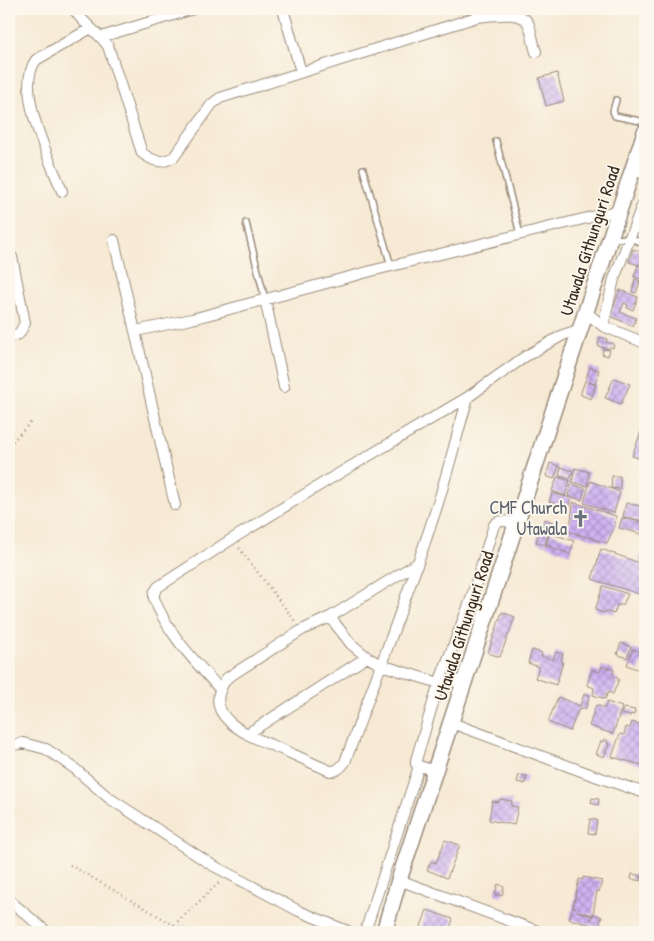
<svg xmlns="http://www.w3.org/2000/svg" width="654" height="941" viewBox="0 0 654 941" font-family="'Patrick Hand',sans-serif">
  <style>
    .building { fill: url(#building-cross-hatch) }
    .lines { fill: none; stroke-linecap: round; stroke-linejoin: round }
    .lane-casing { stroke: #998a7a; stroke-width: 8 }
    .street-casing { stroke: #998a7a; stroke-width: 12 }
    .secondary-casing { stroke: #998a7a; stroke-width: 18 }
    .path { stroke: #998a7a; stroke-width: 2.5; stroke-dasharray: 1 4; stroke-linecap: butt }
    .lane { stroke: #fff; stroke-width: 5 }
    .street { stroke: #fff; stroke-width: 10 }
    .secondary { stroke: #fff; stroke-width: 15 }
    .labels { text-anchor: middle; stroke-width: 4; stroke-linejoin: round; paint-order: stroke }
    .street-label { font-size: 18px; fill: #3b2a1e; stroke: #fbf7ec }
    .worship-label { font-size: 18px; fill: #5b616d; stroke: #fbf7ec; text-anchor: end }
  </style>
  <defs>
    <pattern id="building-cross-hatch" width="8" height="8" patternUnits="userSpaceOnUse" patternTransform="scale(1.25)"><rect width="8" height="8" fill="#cfb3f3"/><path d="M0 0l8 8M0 8l8-8" fill="none" stroke="#a992c4"/></pattern>
  </defs>
  <rect width="100%" height="100%" fill="#fbf7ec"/>
  <filter id="ink" filterUnits="userSpaceOnUse"><feTurbulence type="fractalNoise" baseFrequency=".02" numOctaves="2"/><feDisplacementMap in="SourceGraphic" scale="10" xChannelSelector="R" yChannelSelector="G"/><feConvolveMatrix kernelMatrix="1 2 1 2 8 2 1 2 1" color-interpolation-filters="sRGB"/></filter>
  <filter id="wash" filterUnits="userSpaceOnUse"><feTurbulence type="fractalNoise" baseFrequency=".0096" numOctaves="4" result="noise"/><feDisplacementMap in="SourceGraphic" scale="20" xChannelSelector="R" yChannelSelector="G"/><feGaussianBlur stdDeviation="1.12" result="paint"/><feColorMatrix in="noise" values="0 0 0 0 0 0 0 0 0 0 0 0 0 0 0 0 0 1.4 0 .05"/><feComposite in="paint" operator="in"/></filter>
  <g filter="url(#wash)">
    <rect width="100%" height="100%" fill="#f7ead5"/>
    <g id="blocks">
      <path class="building" d="M557 73 564 101 546 106 539 78Z
        M645 204 644 234 645 242 638 240 641 232 636 231Z
        M633 249 645 253 643 266 629 262Z
        M638 265 644 267 641 279 634 277Z
        M645 270V285L640 283Z
        M635 279 640 281 636 293 632 292Z
        M620 290 638 297 633 310 627 308 628 305 624 303 620 312 636 318 633 326 610 316Z
        M600 337 607 339 606 342 614 344 613 348 610 347 609 349 598 346Z
        M603 349 610 350 608 356 602 354Z
        M590 367 599 370 595 384 588 382 596 385 591 399 581 395V392Z
        M614 378 630 384 621 404 605 398Z
        M645 421V460L632 456Z
        M550 463 559 466 554 479 546 476Z
        M561 467 573 471 570 479 559 476Z
        M575 468 589 472 587 486 572 482Z
        M612 476H620V489L611 488Z
        M557 477 570 481 565 496 552 491Z
        M590 481 620 492 614 513 584 503Z
        M571 484 585 488 582 500 568 496Z
        M552 493 571 498 568 508 549 502Z
        M573 502 616 516 615 526 607 543 564 530 571 521Z
        M626 503 645 507V521L623 517Z
        M622 518 645 523V535L619 528Z
        M545 519 555 523 552 533 542 529Z
        M540 530 549 533 545 545 536 542Z
        M550 533 574 541 570 554 546 545Z
        M601 549 645 565V596L592 579Z
        M643 549 645 550V562L639 560Z
        M603 586 628 594 623 605H617L614 614 605 611 604 613 595 610Z
        M502 612 515 617 500 657 488 653Z
        M621 643 631 647 627 658 617 654Z
        M633 649 645 653 639 670 627 665Z
        M532 650 542 653 541 656 553 660 556 652 563 654 561 661 563 662 556 685 535 678 539 667 528 663Z
        M602 666 614 670 613 676 619 679 613 694 608 692 605 699 593 695 594 688 587 685 592 669 600 672Z
        M584 694 590 695 585 710 579 708 570 731 548 722 558 697 580 706Z
        M607 702 622 707 613 734 589 726 596 705 605 708Z
        M624 708 635 710 634 715 631 714 630 716 621 714Z
        M632 722 645 726V738L641 751 645 752V755L642 765 612 757 620 734 624 735 626 727 630 728Z
        M604 739 608 741 607 743 609 744 604 757 596 754 601 741 603 742Z
        M519 775 527 776 525 784 517 782Z
        M592 798 599 799 598 805 591 803Z
        M500 799 512 801 511 806 518 807 514 825 489 820 492 801 499 802Z
        M590 819 597 820 595 834 588 833Z
        M445 840 460 845 447 878 427 870 431 861 436 863Z
        M632 874 642 876 641 881 631 879Z
        M583 877 602 881 599 892 597 891 593 915 577 911 592 916 591 920 594 914 602 917 599 927 569 919 573 907 576 908 573 907 579 879 583 880Z
        M498 884 504 887 502 896 495 894Z
        M427 910 453 919 449 932H419Z"/>
    </g>
  </g>
  <g filter="url(#ink)">
    <use href="#blocks" fill-opacity="0" stroke="#998a7a" stroke-width="1"/>
    <g class="lines">
      <defs>
        <path id="lane" d="M616 100 613 111 615 116 645 122
          M496 141 520 234
          M363 169 391 266
          M246 223 265 299
          M612 239 630 238 645 244"/>
        <path id="street" d="M74 9C82 23 98 32 108 46L142 153C154 162 161 164 174 157L212 104 220 98 477 17 481 12V9
          M283 9 301 72
          M477 17C490 16 523 9 529 25 532 33 533 43 536 52
          M101 37 193 9
          M633 170 645 174
          M62 191C50 160 14 89 36 60L91 28
          M114 240 175 505
          M265 299 284 387
          M587 313 603 326 645 343
          M603 326 614 279 645 198
          M136 331 192 319 375 270 620 210
          M9 336 19 334 25 323 12 257
          M416 564 330 617 302 630 227 678C197 718 252 737 281 749 297 756 314 764 330 771 338 771 340 768 345 762 377 675 411 588 439 500 449 466 458 432 468 397
          M330 617 351 644 367 657 381 665 439 683 466 680
          M219 688C194 660 167 633 154 598V593L158 587 232 539 333 477 468 397 526 356 563 335 581 329
          M452 723 595 776 645 793
          M247 734 367 657
          M9 746 23 743 46 749 74 768 109 798 212 865 299 911 350 932
          M436 771 419 766 416 764V760L439 683 470 602 494 525C500 518 509 522 518 524
          M399 880 540 932
          M9 900 47 932
          M365 932 419 766"/>
        <path id="secondary" d="M384 932 399 880 645 132"/>
      </defs>
      <use href="#lane" class="lane-casing"/>
      <use href="#street" class="street-casing"/>
      <use href="#secondary" class="secondary-casing"/>
      <path class="path" d="M9 445 32 421
        M239 548 295 621
        M70 865 174 925 221 881
        M174 925 194 932"/>
      <use href="#lane" class="lane"/>
      <use href="#street" class="street"/>
      <use href="#secondary" class="secondary"/>
    </g>
  </g>
  <defs>
    <symbol id="church-bare" viewBox="-9 -9 18 18"><path d="M-1.2-6h2.4v3.5h3.3v2.4h-3.3V6h-2.4V-.1h-3.3v-2.4h3.3Z" fill="#6b7280" stroke="#fbf7ec" stroke-width="2.5" paint-order="stroke"/></symbol>
  </defs>
  <g fill-rule="evenodd">
    <use href="#church-bare" x="568" y="506" width="25" height="25"/>
  </g>
  <g class="labels">
    <g class="street-label">
      <text transform="translate(590 241) rotate(-72)" y="6">Utawala Githunguri Road</text>
      <text transform="translate(464 626) rotate(-72)" y="6">Utawala Githunguri Road</text>
    </g>
    <g class="worship-label">
      <text x="567" y="514">CMF Church<tspan x="567" dy="21">Utawala</tspan></text>
    </g>
  </g>
  <rect width="654" height="941" fill="none" stroke="#fbf7ec" stroke-width="30"/>
</svg>
